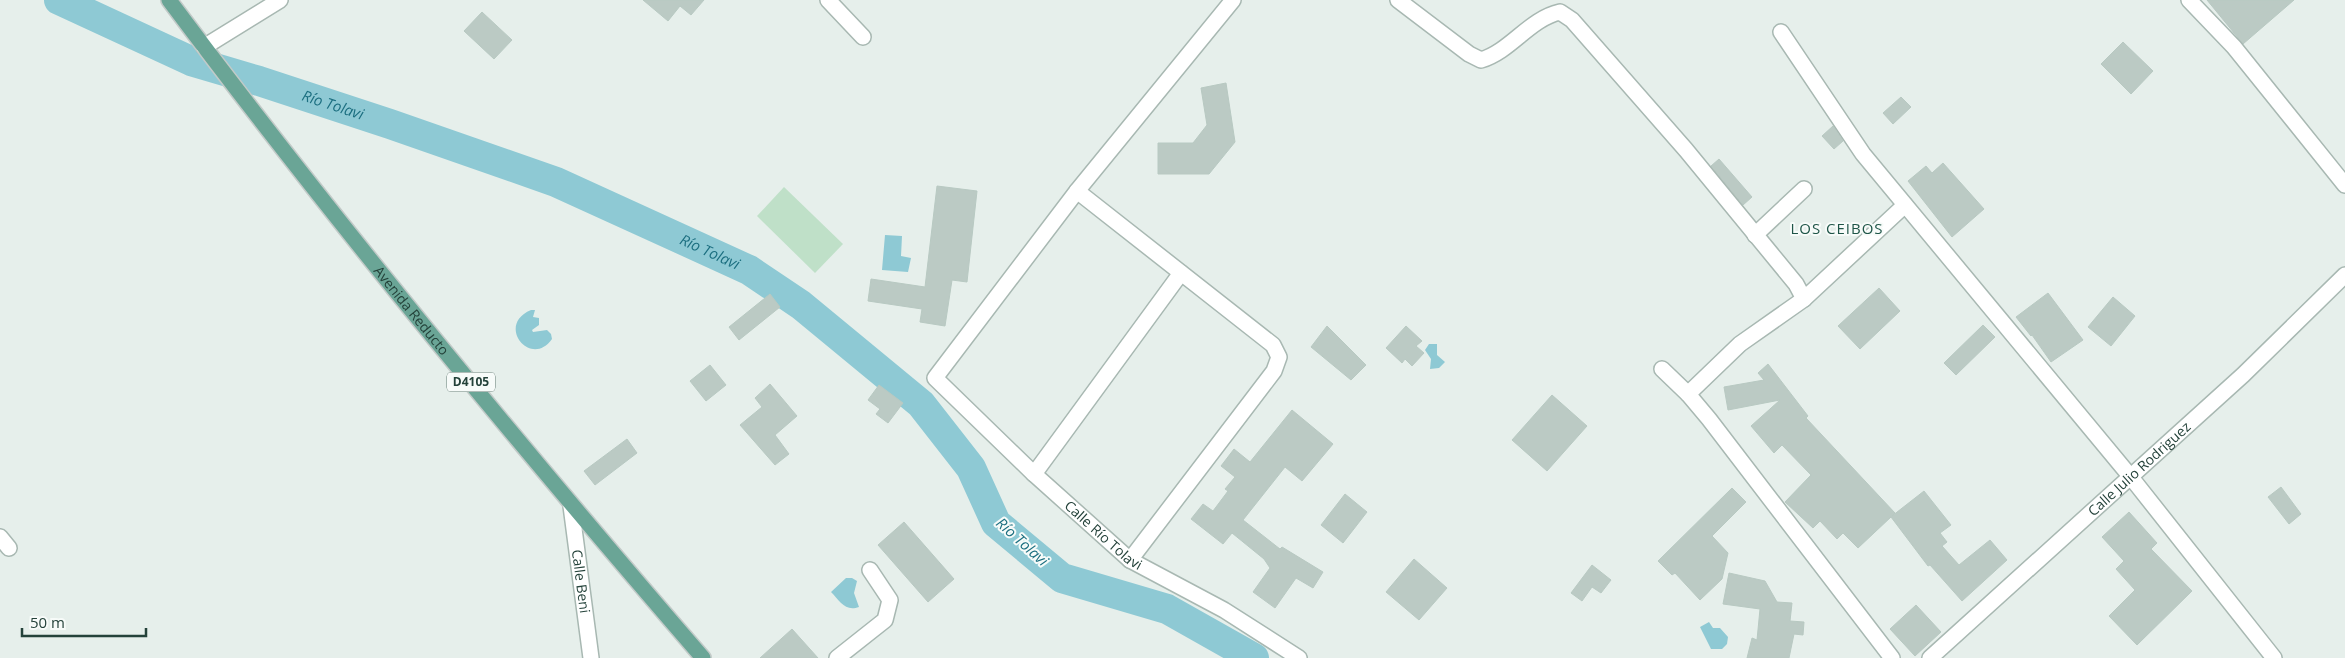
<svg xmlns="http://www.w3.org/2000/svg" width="2345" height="658" viewBox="0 0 2345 658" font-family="'Open Sans',sans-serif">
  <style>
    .green { fill: #bfe0c8 }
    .water { fill: #8ec9d4 }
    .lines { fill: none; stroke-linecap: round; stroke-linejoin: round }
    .river { stroke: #8ec9d4; stroke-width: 30 }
    .building { fill: #bbcac4; stroke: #b8c9c2 }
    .minor-casing { stroke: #a8b8b2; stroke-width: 18 }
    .major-casing { stroke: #c2cac8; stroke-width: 18 }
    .minor { stroke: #fff; stroke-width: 15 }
    .major { stroke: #6aa596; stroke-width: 15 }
    .labels { text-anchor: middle; stroke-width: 4; stroke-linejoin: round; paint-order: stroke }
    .shield { fill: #f7fbf9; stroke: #637a73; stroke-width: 1 }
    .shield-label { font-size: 12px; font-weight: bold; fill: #24423a }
    .street-label { font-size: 14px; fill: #24423a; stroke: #f7fbf9 }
    .water-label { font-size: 15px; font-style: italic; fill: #1c6f80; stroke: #f7fbf9 }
    .neighbourhood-label { font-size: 15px; letter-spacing: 1px; fill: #1f5548; stroke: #f7fbf9 }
  </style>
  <rect width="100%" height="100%" fill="#e6efeb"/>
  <path class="green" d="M784 187 843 244 815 273 757 216Z"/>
  <path class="water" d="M885 235 902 236 901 256 911 258 908 272 882 270Z
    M531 310H535L533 317 539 318V325L532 330 533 332 547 330 551 334 552 339C531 369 495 325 531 310Z
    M1429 344H1437V355L1445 362 1439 368 1430 369 1431 359 1425 350Z
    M846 578H852L857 581 854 593 859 607C845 612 840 601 831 592Z
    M1709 622 1713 628H1720L1728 637 1727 644 1722 649H1711L1700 627Z"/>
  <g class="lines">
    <path class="river" id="s1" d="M59 0 191 61 259 81 390 124 556 182 749 270 801 305 921 404 971 468 996 523 1062 578 1167 609 1254 658"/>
  </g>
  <path class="building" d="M643 0H704L691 15 680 6 668 21Z
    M2207 0H2294L2243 44Z
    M482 12 512 40 494 59 464 31Z
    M2123 42 2153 71 2131 94 2101 64Z
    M1226 83 1235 142 1209 174H1158V143H1193L1207 125 1201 88Z
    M1901 97 1911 107 1893 124 1883 113Z
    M1833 126 1843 141 1834 149 1822 136Z
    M1719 159 1752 197 1743 205 1711 166Z
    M1943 163 1984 209 1952 237 1908 181 1926 166 1932 173Z
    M937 186 977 191 967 282 952 280 945 326 920 322 922 309 868 301 871 279 925 287Z
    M1879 288 1900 311 1860 349 1838 326Z
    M2048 293 2083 340 2051 362 2032 335 2031 336 2016 317Z
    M770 294 780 307 739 340 729 327Z
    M2113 297 2135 316 2111 346 2088 327Z
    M1983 325 1995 337 1956 375 1944 363Z
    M1327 326 1366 365 1351 380 1311 347Z
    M1406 326 1422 341 1416 346 1424 353 1412 366 1405 359 1402 363 1386 348Z
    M1768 364 1808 416 1806 418 1895 513 1892 516 1924 491 1951 525 1940 533 1947 542 1942 546 1959 565 1990 540 2007 560 1962 601 1930 565 1928 566 1891 517 1858 548 1843 533 1837 539 1820 521 1813 528 1785 502 1811 475 1782 445 1774 453 1751 426 1780 400 1728 410 1724 387 1764 380 1758 373Z
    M710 365 726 385 706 401 690 381Z
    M770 384 797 416 775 435 789 454 775 465 740 425 762 407 755 398Z
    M879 385 903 403 888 423 876 414 880 409 868 400Z
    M1552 395 1587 426 1547 471 1512 440Z
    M1292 410 1333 444 1302 481 1285 467 1243 520 1280 549 1282 547 1323 572 1313 588 1296 578 1275 608 1253 592 1270 568 1264 559 1232 533 1223 544 1191 519 1203 504 1213 511 1228 491 1225 489 1235 477 1221 466 1234 449 1250 462Z
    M627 439 637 453 595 485 584 471Z
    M2281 487 2301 514 2289 524 2268 497Z
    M1732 488 1746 502 1712 536 1728 553 1722 579 1700 600 1675 573 1672 575 1658 561Z
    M1345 494 1367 512 1343 543 1321 525Z
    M2129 512 2157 543 2151 549 2192 591 2137 645 2109 616 2135 590 2116 569 2124 561 2102 537Z
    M904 522 954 579 928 602 878 545Z
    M1414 559 1447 588 1419 620 1386 592Z
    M1592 565 1611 580 1601 593 1592 587 1582 601 1571 593Z
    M1729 573 1765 581 1777 602 1792 603 1790 621 1804 622 1803 635 1794 634 1789 658H1747L1752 638 1757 640 1760 609 1723 604Z
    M1916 605 1941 632 1915 656 1890 629Z
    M792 629 818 658H760Z"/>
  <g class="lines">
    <defs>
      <g id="minor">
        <path d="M828 0 863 37"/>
        <path id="s2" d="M1233 0 1077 191 935 378 1034 474 1130 560 1224 610 1299 658"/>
        <path d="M1398 0 1469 54 1481 60C1511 51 1529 19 1560 12L1572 20 1686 150 1796 284 1804 299"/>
        <path d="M2189 0 2234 47 2345 185"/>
        <path d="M1781 32 1863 154 2130 476 2274 658"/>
        <path d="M204 47 280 0"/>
        <path d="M1077 191 1273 345 1279 357 1274 371 1130 560"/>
        <path d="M1755 235 1804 189"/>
        <path d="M1662 369 1688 394 1709 419 1892 658"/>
        <path d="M1688 394 1740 344 1804 299 1905 205"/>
        <path d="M1034 474 1181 273"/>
        <path id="s3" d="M571 506 591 658"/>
        <path d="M0 537 9 548"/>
        <path d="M837 658 885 620 890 600 870 570"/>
        <path id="s4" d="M1930 658 2243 375 2345 275"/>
      </g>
      <g id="major">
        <path id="s5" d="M169 0C338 226 518 444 703 658"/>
      </g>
    </defs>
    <use href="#minor" class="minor-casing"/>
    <use href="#major" class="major-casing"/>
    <use href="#minor" class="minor"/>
    <use href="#major" class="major"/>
  </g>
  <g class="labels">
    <rect class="shield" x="447" y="372.5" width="48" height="19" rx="4"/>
    <g class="shield-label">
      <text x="471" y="386">D4105</text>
    </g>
    <g class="street-label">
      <text dy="5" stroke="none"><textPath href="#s5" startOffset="394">Avenida Reducto</textPath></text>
      <text dy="5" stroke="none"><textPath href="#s4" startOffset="282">Calle Julio Rodriguez</textPath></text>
      <text dy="5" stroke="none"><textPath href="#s2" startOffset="712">Calle Río Tolavi</textPath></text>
      <text dy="5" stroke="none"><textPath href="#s3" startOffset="76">Calle Beni</textPath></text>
    </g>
    <g class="water-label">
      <text dy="5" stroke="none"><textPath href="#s1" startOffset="294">Río Tolavi</textPath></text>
      <text dy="5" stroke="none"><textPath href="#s1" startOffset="699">Río Tolavi</textPath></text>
      <text transform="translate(1022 542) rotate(42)" y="5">Río Tolavi</text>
    </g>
    <g class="neighbourhood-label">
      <text x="1837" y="234">LOS CEIBOS</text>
    </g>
  </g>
  <path d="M22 628v8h124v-8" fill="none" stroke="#24423a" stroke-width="2.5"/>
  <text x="30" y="628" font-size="15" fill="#24423a" stroke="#f7fbf9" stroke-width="4" paint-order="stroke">50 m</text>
</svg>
